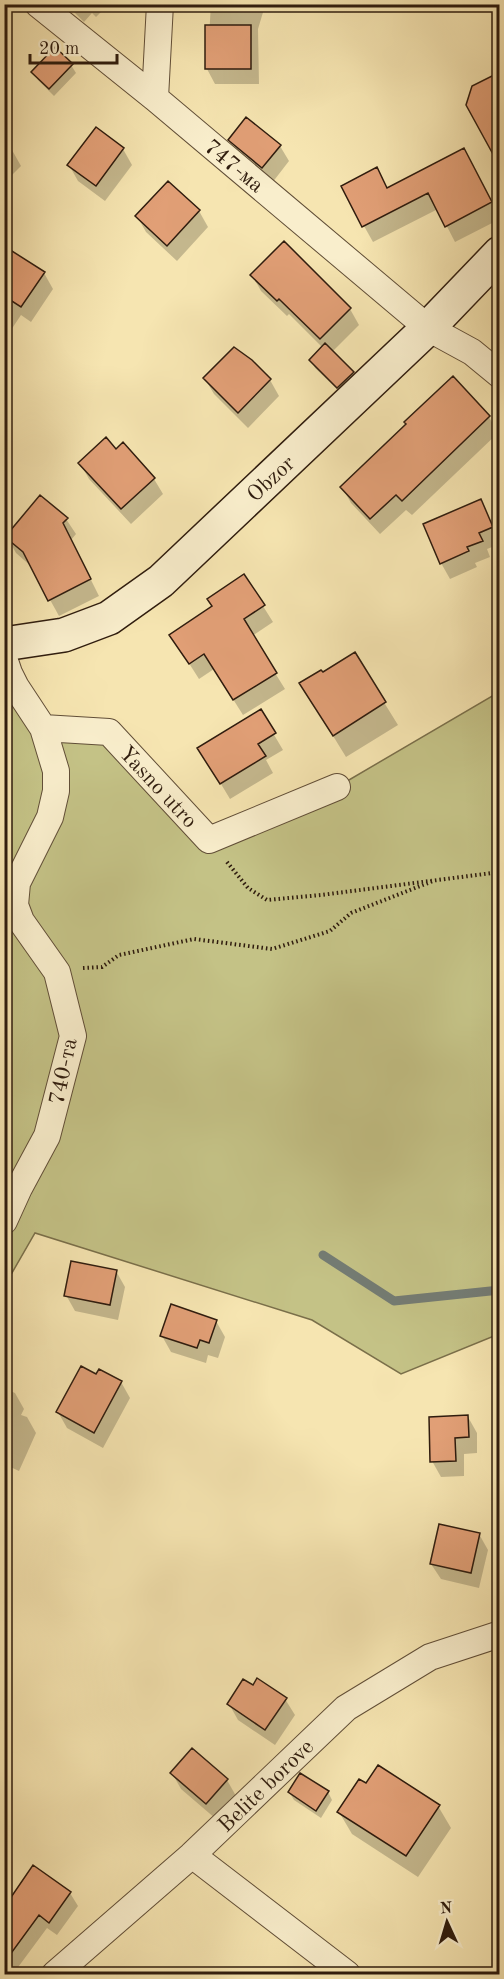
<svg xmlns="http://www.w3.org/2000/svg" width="504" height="1979" viewBox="0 0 504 1979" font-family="'Old Standard TT',serif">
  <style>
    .green { fill: #c4c286; stroke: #7a6f4a; stroke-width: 1.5 }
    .shadow { fill: #0003 }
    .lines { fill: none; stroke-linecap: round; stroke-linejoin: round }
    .stream { stroke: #747c74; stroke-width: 9 }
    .building { fill: #e19f76; stroke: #2f1c0e; stroke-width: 1.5 }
    .street-casing { stroke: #614e37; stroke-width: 28 }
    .secondary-casing { stroke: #2f1c0e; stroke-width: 36 }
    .path { stroke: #2f1c0e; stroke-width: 4; stroke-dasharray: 1.5 3; stroke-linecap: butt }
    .street { stroke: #f9eecc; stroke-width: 26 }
    .secondary { stroke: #f9eecc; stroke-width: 33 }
    .labels { text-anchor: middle; stroke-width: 6; stroke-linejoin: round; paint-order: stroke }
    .street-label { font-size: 22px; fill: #2f1c0e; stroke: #f9eecc }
  </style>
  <rect width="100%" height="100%" fill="#f6e5b1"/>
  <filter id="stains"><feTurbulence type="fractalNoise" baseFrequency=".00333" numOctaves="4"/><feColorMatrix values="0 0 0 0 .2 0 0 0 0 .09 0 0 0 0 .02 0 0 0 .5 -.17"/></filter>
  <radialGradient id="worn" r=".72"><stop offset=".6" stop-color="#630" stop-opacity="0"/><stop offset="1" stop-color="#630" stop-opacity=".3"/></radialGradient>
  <path class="green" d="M4 658 43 728 109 732 209 840 337 787 499 692V1334L401 1374 312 1320 35 1233 5 1285Z"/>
  <path class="shadow" d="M66 4H109L96 17 92 13 84 22Z
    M211 4H305V7L264 9 258 29 259 84H215L207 69Z
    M71 65 76 73 54 96 38 80 33 72Z
    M230 140 280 146 289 161 272 183 239 156Z
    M4 143 12 150 21 166 4 183Z
    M123 149 132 165 105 201 78 181 69 165Z
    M473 166 500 219 455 242 438 209 373 242 364 226 388 189Z
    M199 211 208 227 177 261 146 232 137 216Z
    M284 243 350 309 359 325 332 352 353 373 357 381 343 395 315 368 311 360 323 348 289 314 287 316 261 291 252 275Z
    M4 261 44 273 53 289 31 322 21 315 5 339Z
    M205 379 270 380 279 396 248 428 214 394Z
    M489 417 498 433 412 515 406 510 380 534 351 503 342 487Z
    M123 444 154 479 163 494 131 524 89 479 80 463 116 451Z
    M480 501 489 517 500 544 487 549 490 557 475 563 477 567 450 579 441 563Z
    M66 519 76 534 71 540 99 596 59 616 32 567 16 553 7 537Z
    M244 576 273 622 252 636 285 689 243 715 214 669 199 679 171 635 214 607Z
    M354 654 398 725 346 757 314 705Z
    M260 711 283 750 266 760 273 773 230 799 209 764Z
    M116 1271 125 1287 118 1320 75 1311 66 1295Z
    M216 1321 225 1337 218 1358 208 1355 206 1363 171 1352 162 1336Z
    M97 1376 121 1382 130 1398 103 1448 67 1428 58 1412Z
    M4 1388 15 1393 24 1409 21 1415 27 1417 36 1433 19 1471 4 1464Z
    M468 1417 477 1433V1453L464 1454V1476L441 1477 432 1461Z
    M479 1534 488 1550 479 1588 441 1579 431 1564Z
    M285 1699 295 1715 275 1745 238 1720 229 1704Z
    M192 1750 227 1780 236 1796 216 1819 181 1789 172 1773Z
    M366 1785 438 1806 451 1828 418 1877 352 1834 339 1812Z
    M289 1792H328L332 1800 321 1818 294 1800Z
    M34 1867 70 1893 78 1906 57 1935 47 1928 13 1974 4 1969V1908Z"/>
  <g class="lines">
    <path class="stream" d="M323 1255 394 1301 500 1290"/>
  </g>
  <path class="building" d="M205 25H251V69H205Z
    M55 47 73 64 49 89 31 72Z
    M500 72V167L466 105 472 86Z
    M246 117 281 145 262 168 228 140Z
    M96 127 124 148 96 186 67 165Z
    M464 148 492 202 445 227 428 193 362 227 341 186 377 167 387 188Z
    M168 181 200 210 167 246 135 216Z
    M284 241 351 308 320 339 279 299 277 301 250 275Z
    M4 246 45 272 21 307 4 296Z
    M325 343 354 372 337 388 309 360Z
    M234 347 252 360 271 379 238 413 203 378Z
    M453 376 490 416 402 501 396 495 370 519 340 487 406 424 404 422Z
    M106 437 116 449 123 442 155 478 121 509 78 463Z
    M40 495 68 518 63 523 91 579 48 601 23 552 5 537Z
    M481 499 493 527 479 533 483 541 467 547 469 551 440 564 423 524Z
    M244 574 265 605 244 619 277 673 233 700 204 654 189 664 169 635 212 606 207 599Z
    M355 652 386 702 333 736 299 683 321 670 323 672Z
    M261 709 276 733 258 744 266 756 220 784 197 748Z
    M71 1261 117 1270 110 1305 64 1296Z
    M171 1304 217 1320 209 1343 200 1340 197 1348 160 1336Z
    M81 1366 96 1374 99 1369 122 1381 94 1433 56 1412Z
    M468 1415 469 1437 455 1438 456 1461 430 1462 429 1417Z
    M439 1524 480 1533 471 1573 430 1564Z
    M257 1678 287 1698 265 1730 227 1704 243 1679 253 1685Z
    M192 1748 228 1779 206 1804 170 1773Z
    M378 1765 440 1805 406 1856 337 1812 359 1779 366 1783Z
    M300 1773 329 1791 316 1811 288 1792Z
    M33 1865 71 1892 49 1923 39 1915 4 1963 5 1906Z"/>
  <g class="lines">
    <defs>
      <path id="street" d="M38 4 155 98 428 328 472 352 500 375
        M155 98 160 4
        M4 658 9 673 16 687 43 728 56 771V791L50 817 17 883 15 905 21 921 57 972 73 1036 47 1136 19 1188 4 1221
        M43 728 109 732 209 840 337 787
        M192 1855 347 1974
        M55 1974 192 1855 346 1708 430 1657 500 1634"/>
      <path id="secondary" d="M4 644 64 635 109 618 161 581 428 328 500 253"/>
    </defs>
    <use href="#street" class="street-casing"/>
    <use href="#secondary" class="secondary-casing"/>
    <path class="path" d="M227 862 248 888 267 900 321 895 500 872
      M83 968 102 967 119 955 194 939 272 949 330 931 351 913 433 881"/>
    <use href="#street" class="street"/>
    <use href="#secondary" class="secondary"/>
  </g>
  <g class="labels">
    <g class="street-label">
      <text transform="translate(235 165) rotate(40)" y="8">747-ма</text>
      <text transform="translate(270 478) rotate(-43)" y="8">Obzor</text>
      <text transform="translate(159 786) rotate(47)" y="8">Yasno utro</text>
      <text transform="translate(62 1071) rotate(-78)" y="8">740-та</text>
      <text transform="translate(265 1785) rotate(-44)" y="8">Belite borove</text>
    </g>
  </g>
  <rect width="504" height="1979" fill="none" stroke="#f6e5b1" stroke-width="24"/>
  <rect x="6" y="6" width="492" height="1967" fill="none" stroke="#2f1c0e" stroke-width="3"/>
  <rect x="12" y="12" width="480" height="1955" fill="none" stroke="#2f1c0e" stroke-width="1.5"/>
  <g transform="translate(447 1922) rotate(356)" stroke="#f9eecc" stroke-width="4.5" paint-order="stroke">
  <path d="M0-4.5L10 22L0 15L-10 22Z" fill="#2f1c0e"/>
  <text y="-9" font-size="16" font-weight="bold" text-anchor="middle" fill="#2f1c0e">N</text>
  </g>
  <path d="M30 54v9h87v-9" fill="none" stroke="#2f1c0e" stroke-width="3"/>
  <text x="39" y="54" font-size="18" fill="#2f1c0e" stroke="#f9eecc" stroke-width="4.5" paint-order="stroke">20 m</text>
  <rect width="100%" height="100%" filter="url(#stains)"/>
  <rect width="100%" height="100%" fill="url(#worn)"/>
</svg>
